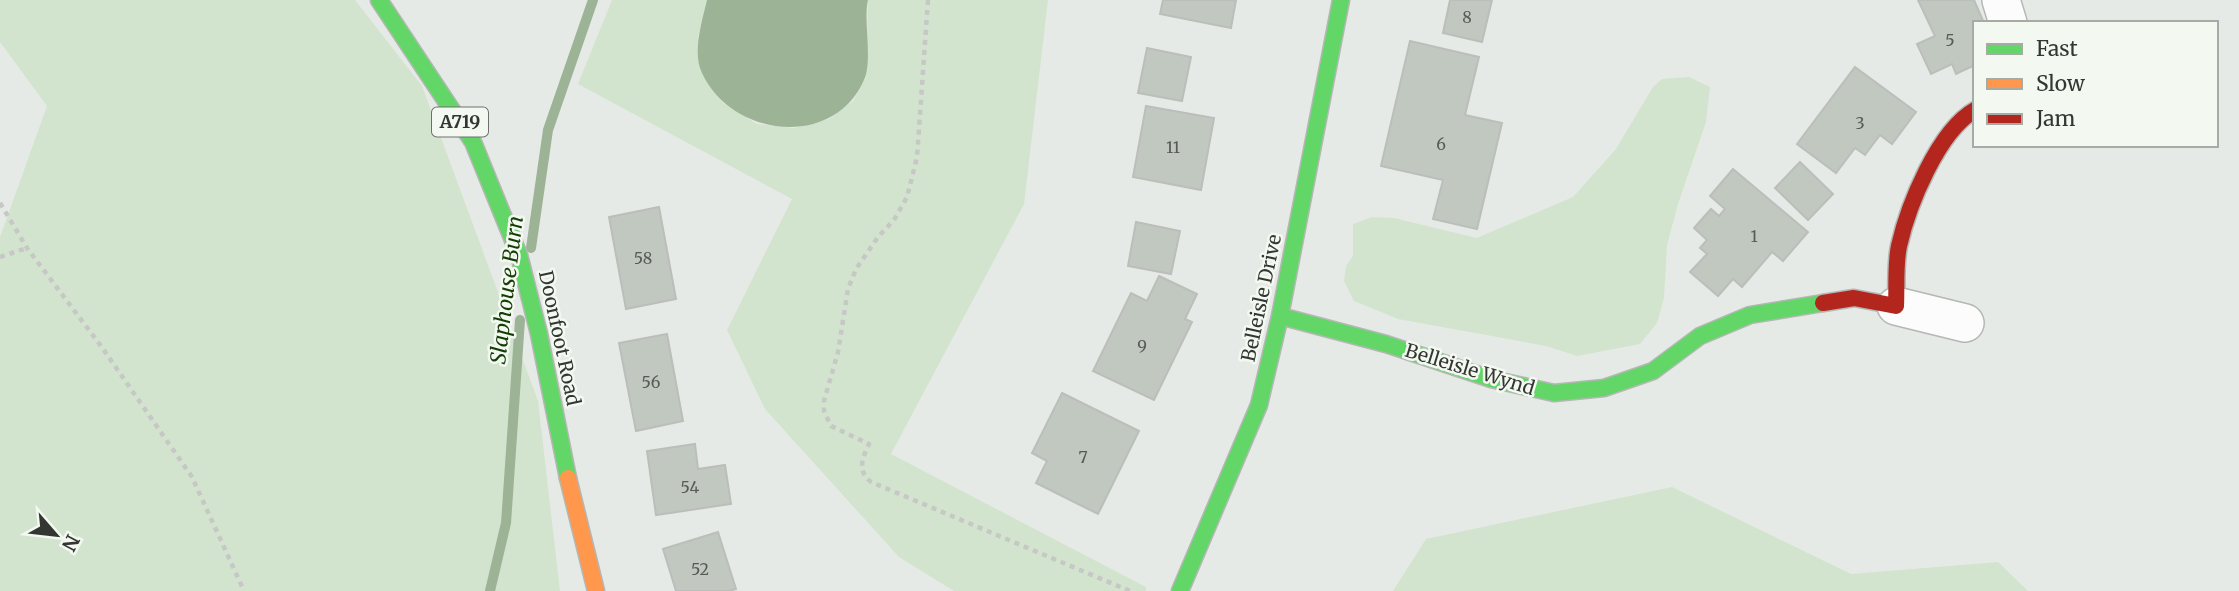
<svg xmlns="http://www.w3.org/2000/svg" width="2239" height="591" viewBox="0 0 2239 591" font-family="Merriweather,serif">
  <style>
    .green { fill: #d2e4cd }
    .water { fill: #9cb396 }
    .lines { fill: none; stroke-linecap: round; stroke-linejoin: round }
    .stream { stroke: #9cb396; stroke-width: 10 }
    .building { fill: #c1c8bf; stroke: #bbbebb; stroke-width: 2 }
    .street-casing { stroke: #b4b7b4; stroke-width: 40 }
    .fast-casing { stroke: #b4b7b4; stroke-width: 19 }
    .slow-casing { stroke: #b4b7b4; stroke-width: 19 }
    .jam-casing { stroke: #b4b7b4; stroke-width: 19 }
    .path { stroke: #c6c7c6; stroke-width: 4.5; stroke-dasharray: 5 5; stroke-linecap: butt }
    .street { stroke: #fbfcfb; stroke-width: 37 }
    .fast { stroke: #63d668; stroke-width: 16 }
    .slow { stroke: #ff974d; stroke-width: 16 }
    .jam { stroke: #b3261e; stroke-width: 16 }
    .labels { text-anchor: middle; stroke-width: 5; stroke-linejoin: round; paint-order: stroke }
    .number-label { font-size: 16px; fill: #575a56 }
    .shield { fill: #f3f9f1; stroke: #6d706c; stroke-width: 2 }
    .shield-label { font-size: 18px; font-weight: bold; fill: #343633 }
    .street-label { font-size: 19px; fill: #343633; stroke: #f3f9f1 }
    .water-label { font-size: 21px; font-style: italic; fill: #143d04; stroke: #f3f9f1 }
  </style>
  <rect width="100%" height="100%" fill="#e6eae6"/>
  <path class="green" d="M0 0H355L422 86 538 401 560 591H0V237L47 106 0 42Z
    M612 0H707L698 37 722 102 757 124 794 128 829 119 853 101 866 77 868 0H1048L1024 204 891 454 1146 587V591H954L899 557 765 409 727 330 792 199 578 84Z
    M1689 77 1710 87 1706 122 1678 204 1667 245 1664 298 1657 323 1640 344 1577 356 1546 346 1398 319 1354 301 1344 281 1346 266 1353 256V224L1372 217 1394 218 1477 238 1573 197 1616 149 1653 87 1662 79Z
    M1672 487 1851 574 1998 562 2028 591H1393L1426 539Z"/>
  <path class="water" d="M707 0H868C863 22 873 60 864 80 834 149 732 138 702 73 692 53 702 21 707 0Z"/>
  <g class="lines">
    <path class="stream" d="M531 248 548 130 593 0
      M490 591 506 523 520 320"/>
  </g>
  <path class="building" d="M1163 0H1236L1231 28 1160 14Z
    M1450 0H1492L1482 42 1443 33Z
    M1918 0H1974L1984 23H1975V65L1956 74 1952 64 1931 74 1917 44 1935 36Z
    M1410 41 1479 57 1465 115 1502 123 1477 229 1433 219 1443 180 1381 166Z
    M1147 48 1191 57 1182 101 1138 93Z
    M1855 67 1916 112 1892 144 1880 135 1865 155 1855 148 1836 173 1797 144Z
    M1146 106 1214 118 1201 190 1133 177Z
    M1800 162 1833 194 1808 220 1775 188Z
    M1733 169 1808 232 1783 261 1772 252 1742 287 1733 279 1718 296 1690 272 1707 254 1700 248 1707 240 1694 228 1711 209 1719 216 1725 209 1710 196Z
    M659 207 676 299 626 309 609 217Z
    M1136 222 1180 231 1171 274 1128 266Z
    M1159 276 1197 294 1185 319 1192 322 1154 400 1093 371 1131 293 1147 301Z
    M667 334 683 421 636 431 619 343Z
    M1062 393 1139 431 1098 514 1036 483 1047 461 1032 453Z
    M695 444 698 469 725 465 731 504 656 515 647 451Z
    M718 532 736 589 729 591H676L663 549Z"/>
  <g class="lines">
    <defs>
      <path id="street" d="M2001 0 2008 23
        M1896 306 1965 323"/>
      <path id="fast" d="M379 0 473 142 519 255 539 334 568 478
        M1280 316 1386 344 1491 379 1554 393 1604 388 1653 371 1700 336 1750 315 1823 303
        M1180 591 1259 405 1280 316 1341 0"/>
      <path id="slow" d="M568 478 596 591"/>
      <path id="jam" d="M1823 303 1854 298 1896 306C1897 287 1895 265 1899 246 1908 206 1938 131 1975 110"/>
    </defs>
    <use href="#street" class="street-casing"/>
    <use href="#fast" class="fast-casing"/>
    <use href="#slow" class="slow-casing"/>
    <use href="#jam" class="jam-casing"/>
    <path class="path" d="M928 0 917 157 907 197 894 220 878 237 856 269 848 289 838 352 824 401V411L831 426 869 444C862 459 857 471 871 482L1130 591
      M0 203 27 248 101 346 192 477 244 591
      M0 257 27 248"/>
    <use href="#street" class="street"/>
    <use href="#fast" class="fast"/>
    <use href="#slow" class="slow"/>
    <use href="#jam" class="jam"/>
  </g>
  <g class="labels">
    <g class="number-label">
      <text x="1467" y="23">8</text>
      <text x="1950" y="46">5</text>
      <text x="1860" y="129">3</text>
      <text x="1441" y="150">6</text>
      <text x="1173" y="153">11</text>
      <text x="1754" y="242">1</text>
      <text x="643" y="264">58</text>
      <text x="1142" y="352">9</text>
      <text x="651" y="388">56</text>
      <text x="1083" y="463">7</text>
      <text x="690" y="493">54</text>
      <text x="700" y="575">52</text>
    </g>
    <rect class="shield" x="432" y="107.5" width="56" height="29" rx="5"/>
    <g class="shield-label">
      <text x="460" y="128">A719</text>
    </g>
    <g class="street-label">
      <text transform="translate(1261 298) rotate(-78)" y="7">Belleisle Drive</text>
      <text transform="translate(560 338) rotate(78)" y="7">Doonfoot Road</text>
      <text transform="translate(1470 369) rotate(17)" y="7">Belleisle Wynd</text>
    </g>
    <g class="water-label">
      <text transform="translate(507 290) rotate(-83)" y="7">Slaphouse Burn</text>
    </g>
  </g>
  <rect x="1973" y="21" width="245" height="126" fill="#f3f9f1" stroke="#a7aba5" stroke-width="2"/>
  <rect x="1987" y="44" width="35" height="10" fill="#63d668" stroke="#a7aba5" stroke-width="2"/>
  <text x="2036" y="56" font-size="21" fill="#343633">Fast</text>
  <rect x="1987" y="79" width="35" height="10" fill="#ff974d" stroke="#a7aba5" stroke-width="2"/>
  <text x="2036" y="91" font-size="21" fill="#343633">Slow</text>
  <rect x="1987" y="114" width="35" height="10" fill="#b3261e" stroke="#a7aba5" stroke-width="2"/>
  <text x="2036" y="126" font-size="21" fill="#343633">Jam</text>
  <g transform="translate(56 535) rotate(118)" stroke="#f3f9f1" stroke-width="5" paint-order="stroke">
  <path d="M0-5L12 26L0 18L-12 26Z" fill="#343633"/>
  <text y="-10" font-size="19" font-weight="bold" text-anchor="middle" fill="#343633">N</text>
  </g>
</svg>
